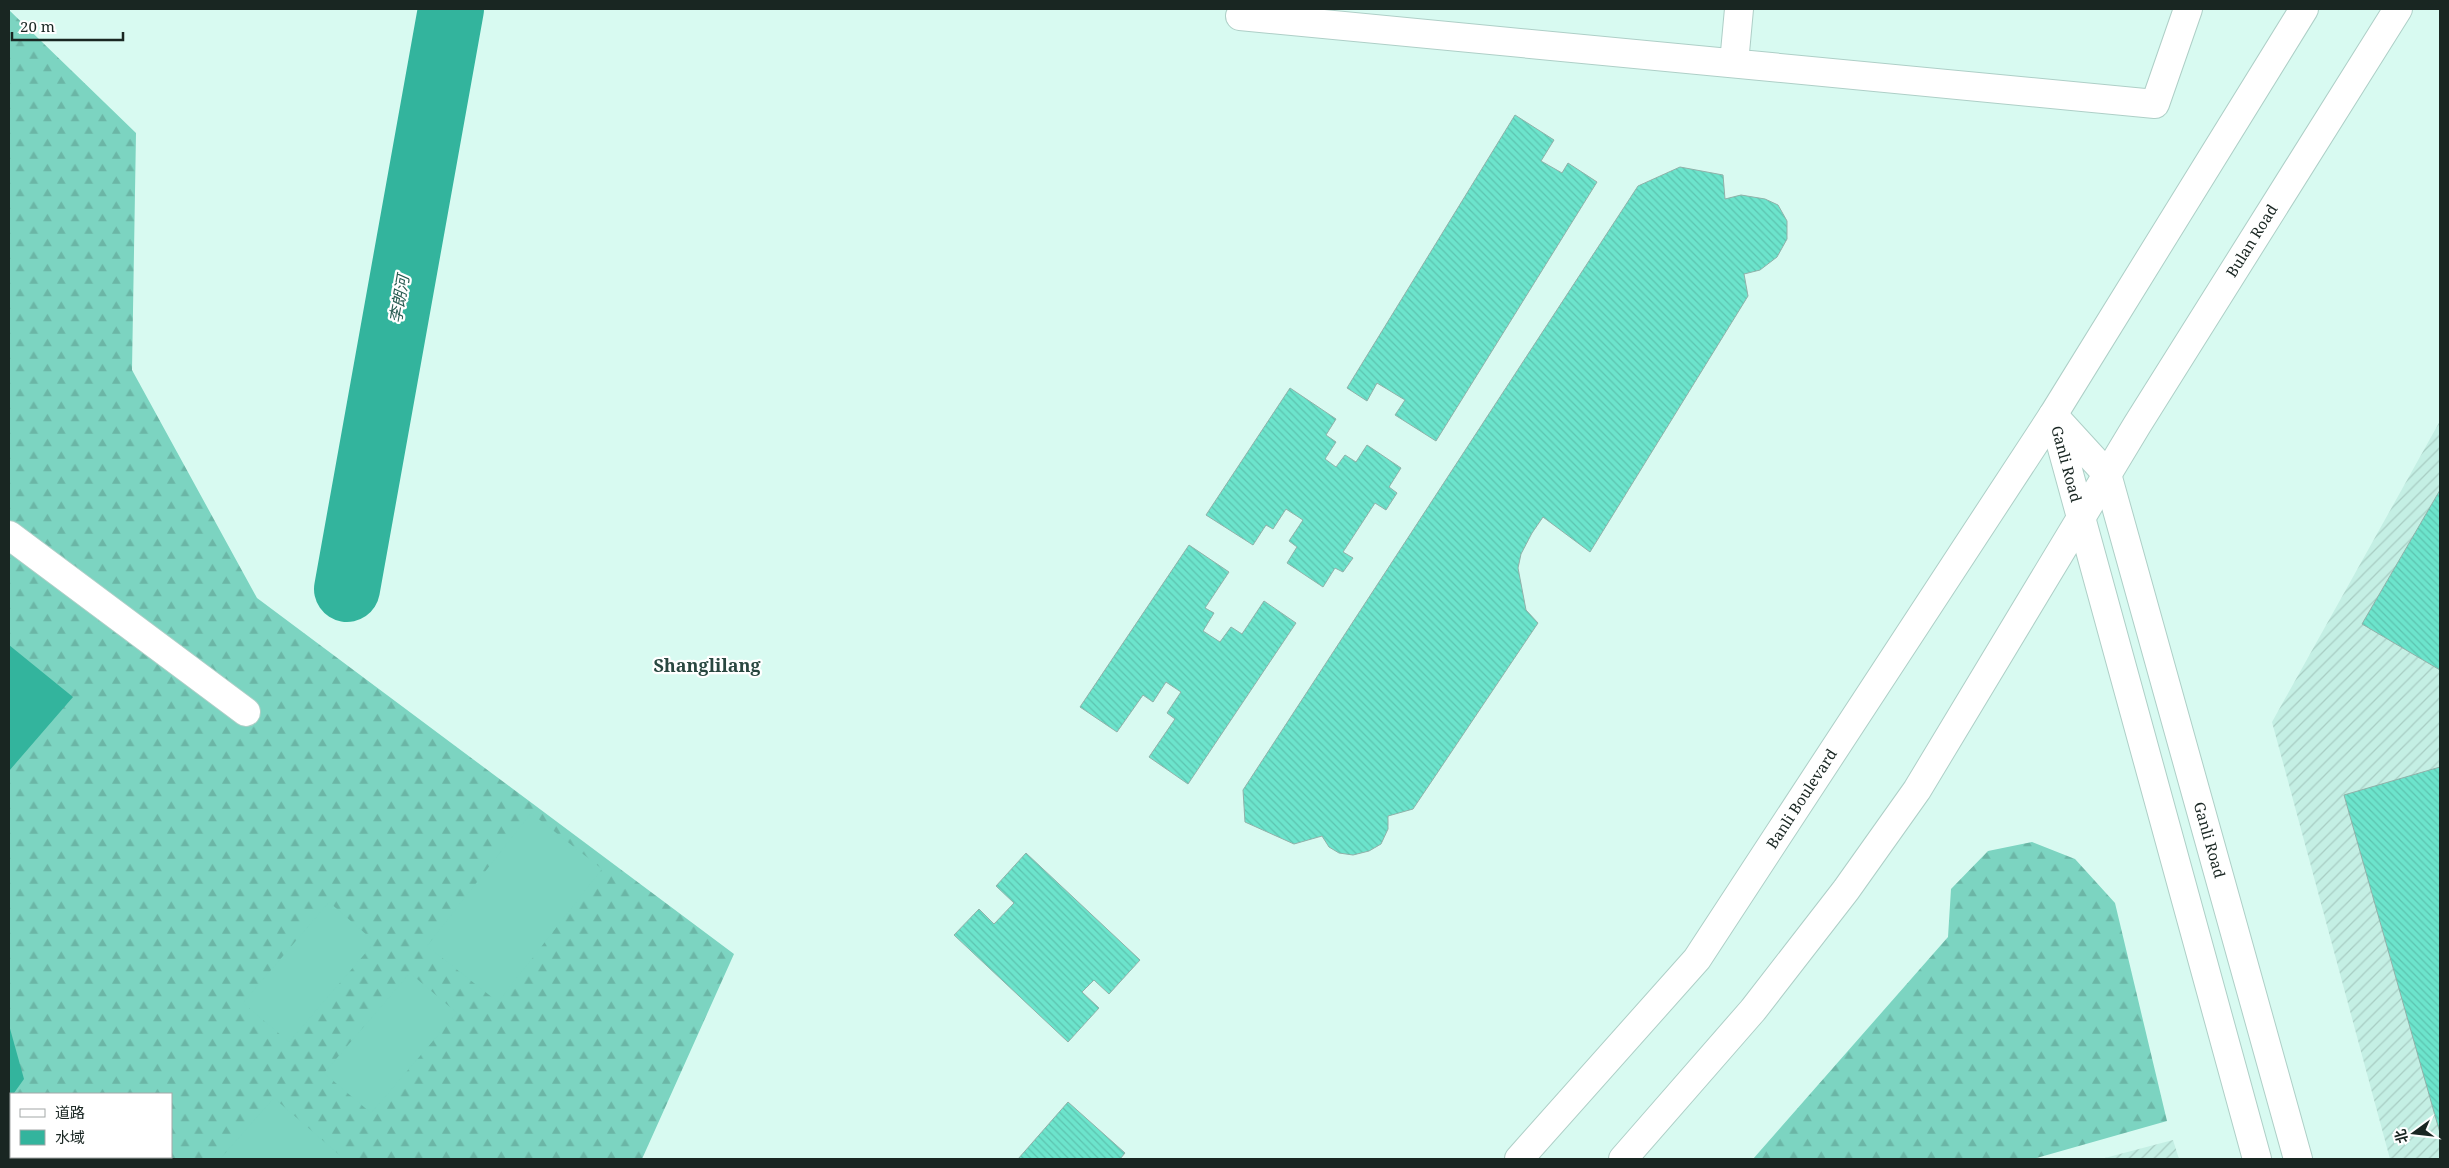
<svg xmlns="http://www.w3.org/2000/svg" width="2449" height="1168" viewBox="0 0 2449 1168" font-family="'Noto Serif','Noto Sans SC',serif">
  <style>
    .industrial { fill: url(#industrial-furrows) }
    .forest { fill: url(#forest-firs); fill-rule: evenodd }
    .pitch { fill: #7cd4c1 }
    .water { fill: #33b49d }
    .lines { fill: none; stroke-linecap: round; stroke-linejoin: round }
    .river { stroke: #33b49d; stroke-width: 66 }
    .building { fill: url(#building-back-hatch); stroke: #90b1a9 }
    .street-casing { stroke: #aecfc7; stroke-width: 30 }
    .secondary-casing { stroke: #aecfc7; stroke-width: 30 }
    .primary-casing { stroke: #aecfc7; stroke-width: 30 }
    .street { stroke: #fff; stroke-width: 28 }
    .secondary { stroke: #fff; stroke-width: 28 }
    .primary { stroke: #fff; stroke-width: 28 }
    .labels { text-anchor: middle; stroke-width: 4.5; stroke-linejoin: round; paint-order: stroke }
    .street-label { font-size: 15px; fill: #192622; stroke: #fff }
    .water-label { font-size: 16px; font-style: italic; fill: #295c52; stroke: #fff }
    .quarter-label { font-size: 18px; font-weight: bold; fill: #294740; stroke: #fff }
  </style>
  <defs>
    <pattern id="industrial-furrows" width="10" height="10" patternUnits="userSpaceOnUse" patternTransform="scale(1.25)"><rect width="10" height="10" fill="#c4efe4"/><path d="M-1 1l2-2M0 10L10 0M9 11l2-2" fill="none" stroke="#a8cdc3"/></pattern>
    <pattern id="forest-firs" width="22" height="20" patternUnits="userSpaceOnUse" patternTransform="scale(1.25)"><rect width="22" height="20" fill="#7cd4c1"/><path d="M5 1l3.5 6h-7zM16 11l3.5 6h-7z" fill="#6bb6a6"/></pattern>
    <pattern id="building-back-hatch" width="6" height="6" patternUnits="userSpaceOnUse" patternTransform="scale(1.25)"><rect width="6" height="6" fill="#6ce4cc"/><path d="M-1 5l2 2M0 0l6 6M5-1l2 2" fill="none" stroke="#5dc3af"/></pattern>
  </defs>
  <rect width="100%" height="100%" fill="#d8faf1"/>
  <path class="industrial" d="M2440 421V1159H2390L2272 722Z
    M2173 1140 2179 1159H2101Z"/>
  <path class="forest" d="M9 10 136 133 132 370 257 598 734 954 642 1159H9ZM11 1094H171V1157H11Z
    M2032 842 2075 859 2115 903 2167 1121 2033 1159H1753L1948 937 1951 889 1988 851Z"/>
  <path class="pitch" d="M531 813 602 869 498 1002 427 946Z
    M329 902 375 942 289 1042 243 1003Z
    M410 973 457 1013 371 1113 324 1073Z
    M274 1098 344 1159H220Z"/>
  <path class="water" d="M9 645 73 697 9 771Z
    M9 1025 24 1079 9 1100Z"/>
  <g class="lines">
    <path class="river" d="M347 589 451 9"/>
  </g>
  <path class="building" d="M1515 115 1554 140 1541 161 1562 173 1568 163 1597 182 1436 441 1395 415 1405 400 1377 383 1367 401 1347 388Z
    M1680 167 1723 175 1725 199 1741 195 1765 199 1778 205 1787 221V239L1777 257 1760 270 1744 274 1748 296 1590 552 1543 517 1532 533 1521 554 1518 568 1526 610 1538 623 1413 809 1388 816V829L1381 844 1369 851 1353 855 1339 853 1329 847 1322 836 1294 844 1245 822 1243 790 1638 186Z
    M1290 388 1336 419 1326 435 1336 442 1325 459 1336 467 1345 455 1356 462 1367 445 1401 468 1389 487 1397 493 1386 510 1375 503 1343 552 1353 558 1343 572 1335 568 1323 587 1287 563 1297 547 1289 541 1303 520 1286 509 1273 529 1266 525 1253 545 1206 515Z
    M2440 490V670L2362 624Z
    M1189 545 1229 572 1205 608 1214 613 1203 631 1220 642 1231 627 1242 634 1264 601 1296 623 1188 784 1149 757 1175 719 1167 713 1181 692 1166 682 1153 702 1143 695 1117 732 1080 707Z
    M2440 767V1133L2344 795Z
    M1026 853 1140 960 1109 994 1094 980 1082 992 1099 1008 1068 1042 954 935 979 909 994 924 1014 903 996 886Z
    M1068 1102 1125 1153 1120 1159H1018Z"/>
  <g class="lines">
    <defs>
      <path id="street" d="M1240 16 2155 104 2188 9
        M1734 63 1739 9
        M9 535 246 712"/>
      <path id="secondary" d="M2053 415 2107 474 2298 1159
        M2054 419 2257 1159"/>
      <path id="primary" d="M1519 1159 1697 959 2053 415 2304 9
        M1623 1159 1753 1010 1846 890 1917 790 2137 425 2398 9"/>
    </defs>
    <use href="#street" class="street-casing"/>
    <use href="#secondary" class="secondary-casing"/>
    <use href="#primary" class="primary-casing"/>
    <use href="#street" class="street"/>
    <use href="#secondary" class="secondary"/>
    <use href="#primary" class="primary"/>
  </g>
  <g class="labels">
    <g class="street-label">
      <text transform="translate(2252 241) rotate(-58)" y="5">Bulan Road</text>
      <text transform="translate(2066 464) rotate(75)" y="5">Ganli Road</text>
      <text transform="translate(1802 799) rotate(-57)" y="5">Banli Boulevard</text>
      <text transform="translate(2209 840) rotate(74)" y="5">Ganli Road</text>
    </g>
    <g class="water-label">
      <text transform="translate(399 299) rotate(-80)" y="6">李朗河</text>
    </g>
    <g class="quarter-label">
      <text x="707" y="672">Shanglilang</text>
    </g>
  </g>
  <rect width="2449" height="1168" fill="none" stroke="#192622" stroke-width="20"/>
  <rect x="10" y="1093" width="162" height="65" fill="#ffffff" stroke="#a3a8a7"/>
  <rect x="20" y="1109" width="25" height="8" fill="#ffffff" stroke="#a3a8a7"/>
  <text x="55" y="1118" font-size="15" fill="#192622">道路</text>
  <rect x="20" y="1130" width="25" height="15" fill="#33b49d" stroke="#a3a8a7"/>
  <text x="55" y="1143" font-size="15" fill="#192622">水域</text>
  <g transform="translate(2414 1133) rotate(255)" stroke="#ffffff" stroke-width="4" paint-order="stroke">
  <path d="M0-4L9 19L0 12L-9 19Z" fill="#192622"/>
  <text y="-8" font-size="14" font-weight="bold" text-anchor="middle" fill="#192622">北</text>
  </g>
  <path d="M12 32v8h111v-8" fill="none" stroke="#192622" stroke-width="2.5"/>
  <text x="20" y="32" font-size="15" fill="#192622" stroke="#ffffff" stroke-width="4" paint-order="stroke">20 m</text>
</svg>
